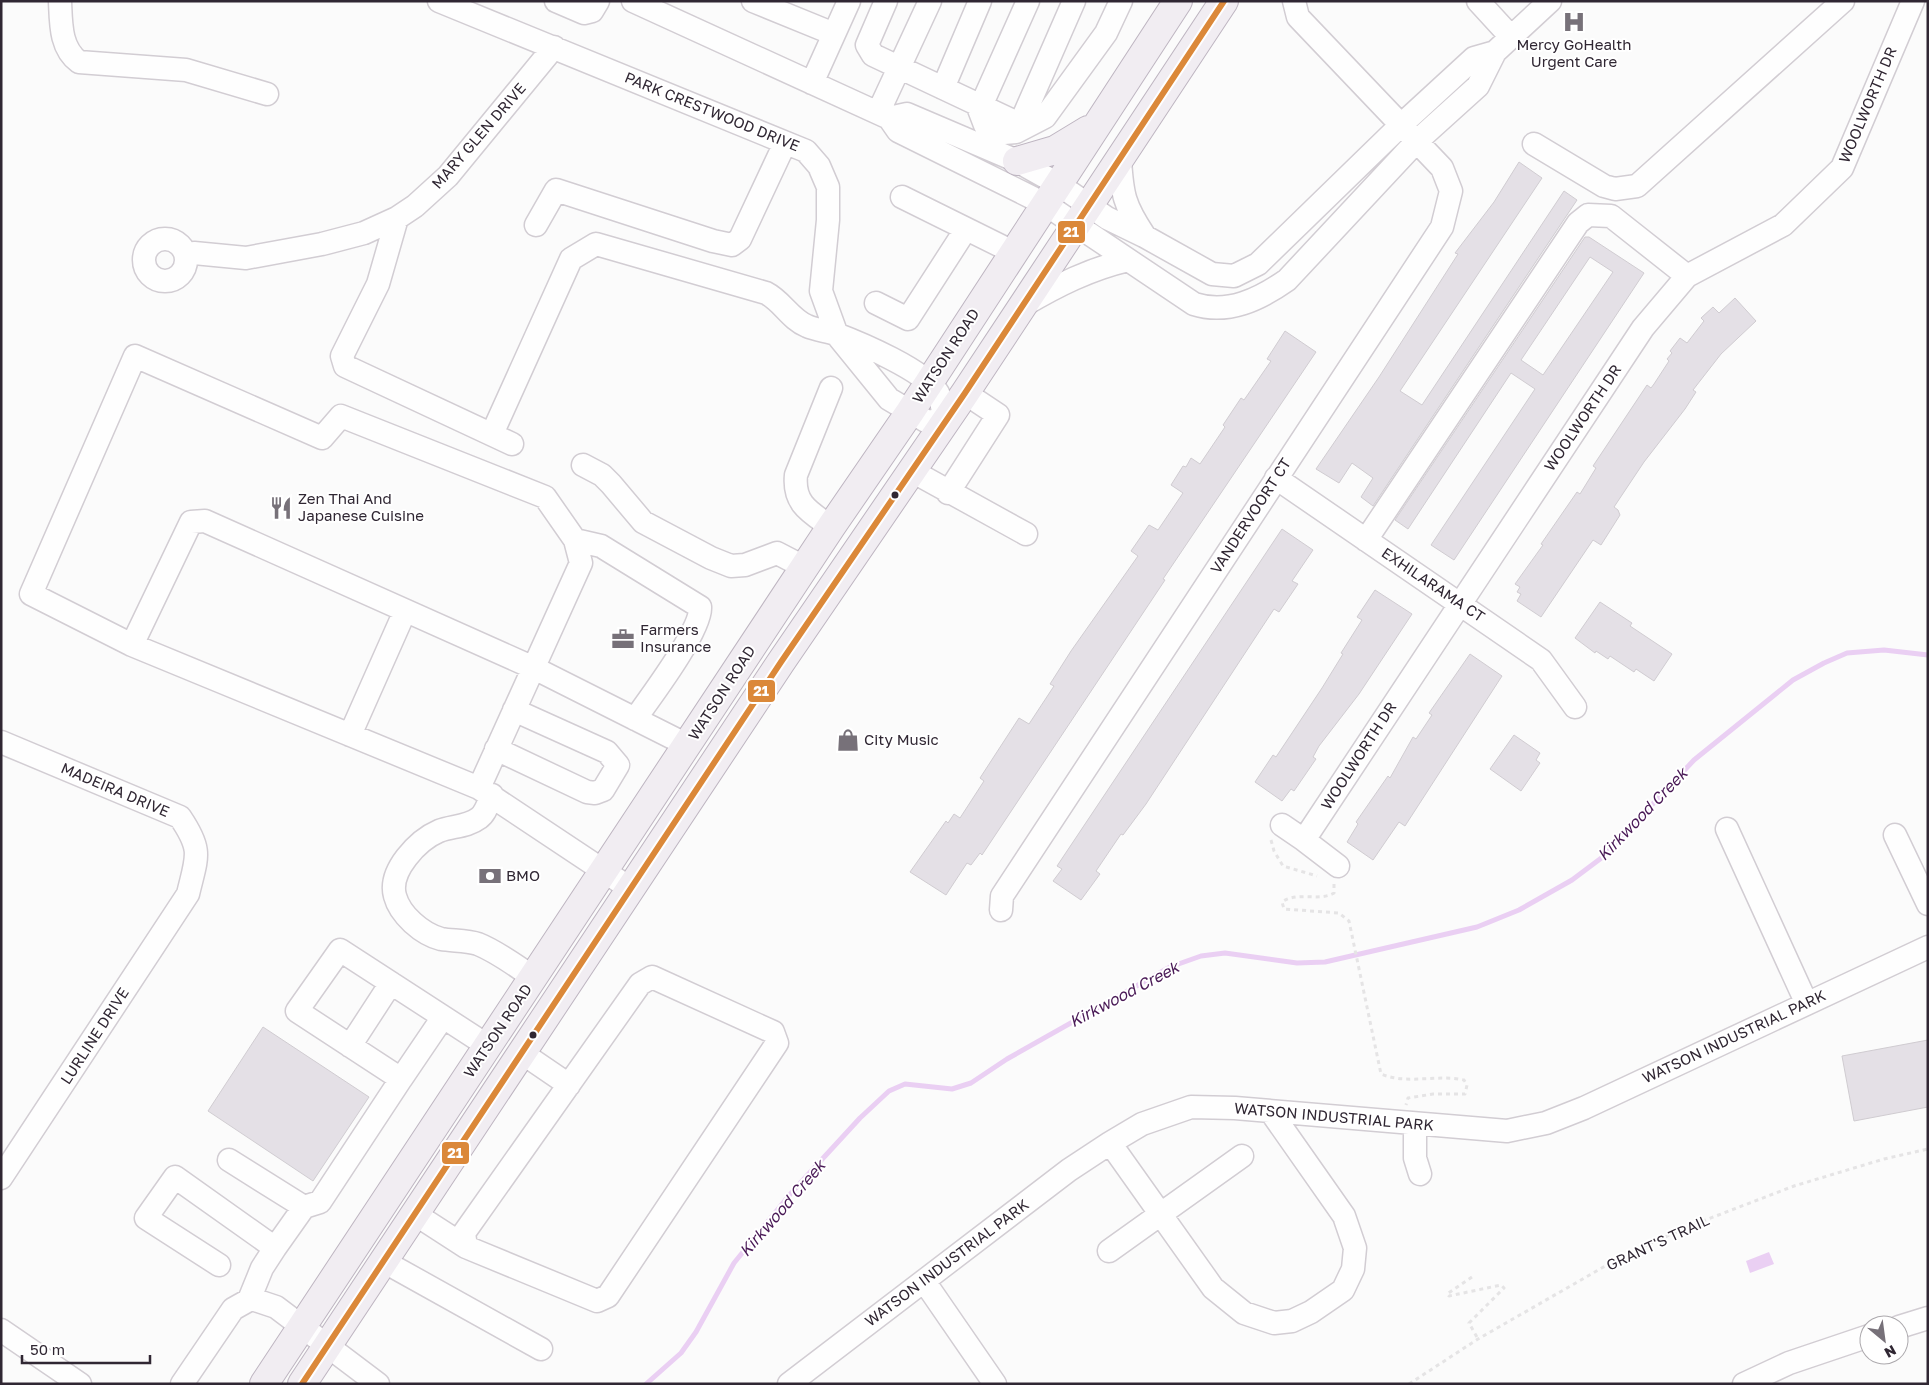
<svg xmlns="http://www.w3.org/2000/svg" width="1929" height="1385" viewBox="0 0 1929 1385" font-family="'Golos Text',sans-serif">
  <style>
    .water { fill: #eacff3 }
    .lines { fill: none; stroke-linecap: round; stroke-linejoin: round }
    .stream { stroke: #eacff3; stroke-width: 5 }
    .building { fill: #e4e0e6; stroke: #d0ccd1; fill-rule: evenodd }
    .minor-casing { stroke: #d2cdd3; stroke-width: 25 }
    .major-casing { stroke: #beb5c1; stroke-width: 30 }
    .path { stroke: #e5e4e5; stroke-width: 3; stroke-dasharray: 4 4; stroke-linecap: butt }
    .minor { stroke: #fefefe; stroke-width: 22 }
    .major { stroke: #f1edf2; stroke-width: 28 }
    .bus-1-casing { stroke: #fff; stroke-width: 10 }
    .bus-1 { stroke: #db8839; stroke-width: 6 }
    .bus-dot { fill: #302733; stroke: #fff; stroke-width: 2 }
    .labels { text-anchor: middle; stroke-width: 4; stroke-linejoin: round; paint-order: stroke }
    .poi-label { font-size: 15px; fill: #302733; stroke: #fff; text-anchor: start }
    .street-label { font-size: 15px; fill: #302733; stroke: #fff }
    .water-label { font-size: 16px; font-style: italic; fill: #491956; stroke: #fff }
    .line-badge { stroke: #fff; stroke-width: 2 }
    .badge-label { font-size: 14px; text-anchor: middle; font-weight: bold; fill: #fff }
  </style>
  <rect width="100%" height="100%" fill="#fbfbfb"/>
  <path class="water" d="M1769 1252 1774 1264 1750 1273 1746 1261Z"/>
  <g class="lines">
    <path class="stream" d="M646 1384 681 1353 696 1332 734 1263 792 1192 860 1118 889 1091 905 1084 952 1089 971 1083 1007 1059 1170 967 1201 956 1225 953 1297 963 1325 962 1477 927 1519 910 1572 880 1604 856 1694 760 1793 680 1824 663 1847 653 1884 650 1928 655"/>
  </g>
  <path class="building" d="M1519 162 1542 178 1400 391 1422 405 1564 191 1577 200 1373 506 1361 497 1373 478 1352 463 1339 483 1316 469 1379 377 1458 254 1455 253 1494 202Z
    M1585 237H1589L1644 273 1454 560 1431 545 1535 389 1511 373 1408 529 1395 520ZM1590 257 1613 272 1543 375 1521 360Z
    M1735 298 1756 321 1721 354 1693 390 1696 392 1685 409 1644 462 1614 507 1618 510 1620 515 1601 545 1593 540 1541 617 1517 601 1521 594 1517 592 1520 587 1515 584 1543 545 1541 544 1577 492 1580 494 1596 468 1593 466 1647 385 1651 388 1654 384 1669 361 1667 359 1672 353 1670 351 1680 338 1687 343 1704 321 1701 318 1713 307 1719 313Z
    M1285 331 1316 352 1163 579 1165 580 982 855 980 853 971 865 967 863 946 895 910 872 946 821 948 823 954 814 960 818 984 781 980 778 1019 718 1029 724 1054 686 1050 684 1071 651 1138 556 1131 551 1149 525 1158 530 1183 493 1171 485 1183 466 1186 467 1191 458 1200 464 1225 427 1223 425 1241 398 1244 400 1271 361 1267 359Z
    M1282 529 1313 550 1292 581 1298 584 1279 612 1274 609 1146 804 1123 835 1121 834 1096 871 1100 874 1081 900 1053 881 1062 869 1057 866Z
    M1375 590 1412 614 1359 694 1319 746 1313 757 1316 759 1294 791 1291 789 1282 801 1255 782 1273 755 1276 757 1322 688 1343 654 1341 653 1362 620 1357 617Z
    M1600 602 1632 623 1630 626 1672 654 1654 681 1636 669 1634 672 1610 656 1608 659 1596 651 1595 653 1575 638Z
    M1470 654 1502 676 1405 826 1399 822 1373 860 1347 842 1358 824 1356 822 1388 776 1390 778 1413 737 1416 739 1432 715 1429 713Z
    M1514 735 1540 753 1536 760 1540 763 1521 791 1490 769Z
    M263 1027 369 1097 313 1181 208 1111Z
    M1928 1040V1107L1854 1121 1842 1056Z"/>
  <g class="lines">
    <defs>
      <path id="minor" d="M60 1C61 23 60 48 79 62L186 70 267 94
        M439 1 806 151 819 166 828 187V220L821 291 837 335 889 399 926 421 945 422C943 413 942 401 938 393 926 371 860 343 836 334 827 331 816 330 807 326 790 319 782 301 766 293L596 244 571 259 492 434
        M556 1 584 13 592 11 598 1
        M633 1 889 118 898 131 1045 204 1194 304C1228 315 1260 299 1287 280L1416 142 1478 86 1495 52 1550 1
        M753 1 834 34
        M886 1 867 45 873 55 1013 121 1031 123
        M1478 1 1511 37
        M812 83 849 1
        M943 88 980 1
        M977 104 985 125 1004 133 1016 132 1045 117 1106 33 1121 1
        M981 106 1028 1
        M878 113 930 1
        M889 118 907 114 1017 161 1058 184 1107 218 1144 236 1212 274 1234 276 1258 264 1400 126 1474 58 1495 52
        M1021 122 1074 1
        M1534 144 1604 186 1615 189 1637 186 1843 1
        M1120 159C1122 194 1124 205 1144 235
        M902 197 1013 252
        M397 218 378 284 342 356 345 366 512 444
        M536 225 556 190 713 241 732 245 740 239 785 143
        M144 260a21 21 0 1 1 42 0a21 21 0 1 1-42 0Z
        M186 255 194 253 246 258 322 244 364 233 397 218 415 206 448 176 554 47
        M876 303 908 319 966 229
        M1024 305C1058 285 1090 269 1128 260
        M583 465 602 475 611 484 643 522 711 558 731 566 745 565 777 553 804 567
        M912 471 1026 534
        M1276 478 1541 660 1575 707
        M948 493 998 415 965 393
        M831 527C810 512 793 504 796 475L831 388
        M575 540 601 546 700 607C702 629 650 698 635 719
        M1366 540 1578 223 1588 215 1611 216 1687 276
        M132 645 191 522 205 521 534 668 687 745
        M350 735 405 611
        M1 742 180 817C203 851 197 856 188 894L1 1178
        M496 749 587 792 595 793 603 790 618 765 607 752 514 710
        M479 788 581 563 575 540 545 497 341 416 322 438 135 356 31 594 132 645 479 788 631 889
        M492 795C488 803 486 813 479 818 467 827 452 826 439 831 418 840 388 871 395 896 400 915 422 934 441 939 453 941 467 940 478 944 498 952 516 966 534 978
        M1282 825 1304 840
        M1727 829 1806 1002
        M1895 835 1928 904
        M1338 866 1304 840 1643 328 1687 276 1783 225 1842 168 1913 1
        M1001 910 1002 896 1442 227 1451 191 1442 168 1298 17 1294 1
        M652 977 773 1032 777 1043 608 1296 597 1301 466 1247 464 1233 640 984Z
        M443 1017 401 1079 297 1011 340 950 488 1046
        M350 1046 391 983
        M522 1053 569 1085
        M1415 1125V1158L1420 1174
        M1110 1143 1213 1288 1244 1313 1274 1323 1292 1321 1311 1312 1343 1290 1353 1269 1355 1248 1344 1216 1271 1112
        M229 1160 304 1207 320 1202 401 1079
        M415 1214 466 1247
        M1109 1251 1242 1156
        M383 1261 541 1349
        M219 1265 146 1218 175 1177 275 1248 304 1207
        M924 1281 995 1384
        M249 1300 262 1268 275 1248
        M1899 1327 1928 1318
        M1 1330 80 1384
        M182 1384 233 1309 249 1300H255L276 1307 378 1384
        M789 1384 1069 1170 1110 1143 1142 1124 1191 1107 1235 1108 1507 1131 1546 1123 1584 1108 1928 947
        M1744 1384 1789 1363 1869 1336"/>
      <path id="major" d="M1017 161 1055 150 1088 130
        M264 1384 831 527 910 412 1178 1
        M302 1384 781 662 965 393 1224 1"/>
    </defs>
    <use href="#minor" class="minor-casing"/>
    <use href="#major" class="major-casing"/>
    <path class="path" d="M1271 840 1274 851 1283 866 1317 876
      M1334 884V893C1319 902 1297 891 1282 902L1284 909 1339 913 1349 921 1381 1074C1407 1085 1437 1074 1464 1080L1467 1085 1465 1094H1433L1408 1098 1406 1105
      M1472 1277 1447 1294 1449 1296 1501 1285 1504 1288 1469 1323 1478 1339
      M1409 1384 1478 1339 1628 1253 1695 1224 1794 1186 1884 1159 1928 1149"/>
    <use href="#minor" class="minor"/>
    <use href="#major" class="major"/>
    <defs>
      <path id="bus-1" d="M302 1384 781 662 965 393 1224 1"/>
    </defs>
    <use href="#bus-1" class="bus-1-casing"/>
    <use href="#bus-1" class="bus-1"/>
  </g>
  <defs>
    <symbol id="hospital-bare" viewBox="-9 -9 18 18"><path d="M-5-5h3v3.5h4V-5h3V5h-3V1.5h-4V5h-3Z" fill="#777179" stroke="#fff" stroke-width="2.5" paint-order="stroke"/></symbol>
    <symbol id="restaurant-bare" viewBox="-9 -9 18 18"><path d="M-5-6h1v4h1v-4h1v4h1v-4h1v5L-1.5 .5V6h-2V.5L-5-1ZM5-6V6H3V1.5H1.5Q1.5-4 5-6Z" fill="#777179" stroke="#fff" stroke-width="2.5" paint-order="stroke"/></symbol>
    <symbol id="office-bare" viewBox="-9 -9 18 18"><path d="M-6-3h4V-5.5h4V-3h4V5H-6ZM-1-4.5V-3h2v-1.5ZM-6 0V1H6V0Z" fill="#777179" stroke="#fff" stroke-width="2.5" paint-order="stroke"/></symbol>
    <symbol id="shop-bare" viewBox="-9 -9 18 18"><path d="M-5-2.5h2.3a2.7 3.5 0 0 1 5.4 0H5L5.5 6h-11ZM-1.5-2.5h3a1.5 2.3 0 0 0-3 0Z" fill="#777179" stroke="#fff" stroke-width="2.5" paint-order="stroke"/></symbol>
    <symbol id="bank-bare" viewBox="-9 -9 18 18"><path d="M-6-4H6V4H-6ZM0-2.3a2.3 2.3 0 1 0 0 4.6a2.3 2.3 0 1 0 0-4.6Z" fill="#777179" stroke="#fff" stroke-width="2.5" paint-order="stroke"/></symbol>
  </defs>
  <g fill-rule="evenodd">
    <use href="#hospital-bare" x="1558" y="6" width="32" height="32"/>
    <use href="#restaurant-bare" x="265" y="492" width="32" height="32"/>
    <use href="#office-bare" x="607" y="623" width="32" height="32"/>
    <use href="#shop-bare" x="832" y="724" width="32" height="32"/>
    <use href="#bank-bare" x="474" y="860" width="32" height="32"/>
  </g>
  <g class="bus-dot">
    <circle cx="895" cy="495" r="4.5"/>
    <circle cx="533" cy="1035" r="4.5"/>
  </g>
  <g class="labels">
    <g class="poi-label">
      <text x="1574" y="50" text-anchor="middle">Mercy GoHealth<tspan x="1574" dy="17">Urgent Care</tspan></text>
      <text x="298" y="504">Zen Thai And<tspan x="298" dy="17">Japanese Cuisine</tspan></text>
      <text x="640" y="635">Farmers<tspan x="640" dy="17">Insurance</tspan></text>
      <text x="864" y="745">City Music</text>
      <text x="506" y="881">BMO</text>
    </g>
    <g class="street-label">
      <text transform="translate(1868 105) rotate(-67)" y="5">WOOLWORTH DR</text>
      <text transform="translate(712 112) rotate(22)" y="5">PARK CRESTWOOD DRIVE</text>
      <text transform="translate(479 136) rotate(-49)" y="5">MARY GLEN DRIVE</text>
      <text transform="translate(946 356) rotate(-57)" y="5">WATSON ROAD</text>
      <text transform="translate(1583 418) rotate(-56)" y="5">WOOLWORTH DR</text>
      <text transform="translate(1251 516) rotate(-57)" y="5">VANDERVOORT CT</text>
      <text transform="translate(1433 585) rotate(34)" y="5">EXHILARAMA CT</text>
      <text transform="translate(722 693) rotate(-57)" y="5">WATSON ROAD</text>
      <text transform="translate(1359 756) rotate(-57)" y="5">WOOLWORTH DR</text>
      <text transform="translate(115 790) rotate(23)" y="5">MADEIRA DRIVE</text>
      <text transform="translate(498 1031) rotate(-56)" y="5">WATSON ROAD</text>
      <text transform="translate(95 1036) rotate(-57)" y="5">LURLINE DRIVE</text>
      <text transform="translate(1734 1037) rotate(-25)" y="5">WATSON INDUSTRIAL PARK</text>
      <text transform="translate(1334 1117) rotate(5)" y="5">WATSON INDUSTRIAL PARK</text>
      <text transform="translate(1658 1243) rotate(-25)" y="5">GRANT'S TRAIL</text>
      <text transform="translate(947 1263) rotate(-37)" y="5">WATSON INDUSTRIAL PARK</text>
    </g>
    <g class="water-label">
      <text transform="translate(1642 814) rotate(-46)" y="6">Kirkwood Creek</text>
      <text transform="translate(1124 994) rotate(-28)" y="6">Kirkwood Creek</text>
      <text transform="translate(782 1208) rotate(-49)" y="6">Kirkwood Creek</text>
    </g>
  </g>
  <g class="line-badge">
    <rect x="1057" y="220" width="29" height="24" rx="5" fill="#db8839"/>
    <rect x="747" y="679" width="29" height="24" rx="5" fill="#db8839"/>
    <rect x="441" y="1141" width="29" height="24" rx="5" fill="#db8839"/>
  </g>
  <g class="badge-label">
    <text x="1071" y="237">21</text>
    <text x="761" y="696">21</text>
    <text x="455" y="1158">21</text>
  </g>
  <rect width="1929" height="1385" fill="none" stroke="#302733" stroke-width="5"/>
  <g transform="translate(1884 1340) rotate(151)"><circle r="24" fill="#ffffff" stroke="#aca9ad"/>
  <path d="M0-4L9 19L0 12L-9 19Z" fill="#777179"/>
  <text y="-8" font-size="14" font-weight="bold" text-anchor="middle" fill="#302733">N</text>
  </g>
  <path d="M22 1355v8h128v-8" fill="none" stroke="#302733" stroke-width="2.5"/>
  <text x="30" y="1355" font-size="15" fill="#302733" stroke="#ffffff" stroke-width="4" paint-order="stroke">50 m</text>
</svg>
